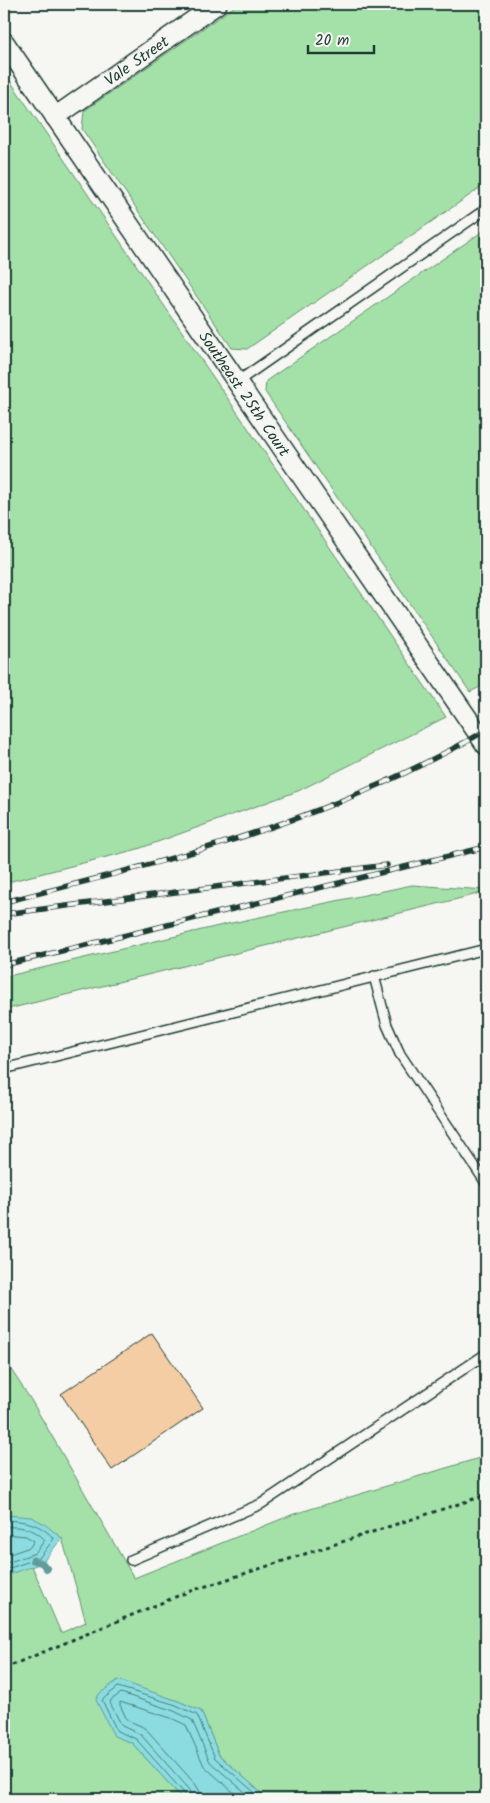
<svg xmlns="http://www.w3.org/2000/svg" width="490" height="1803" viewBox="0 0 490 1803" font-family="Kalam,sans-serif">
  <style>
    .green { fill: #a4e1a8; stroke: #628f6e }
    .water { fill: #8bdce1; stroke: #609c9c }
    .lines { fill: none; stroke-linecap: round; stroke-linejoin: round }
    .shore { stroke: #4a7d79; stroke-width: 1 }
    .stream { stroke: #609c9c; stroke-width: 7 }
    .building { fill: #f5cda5; stroke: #1f3d34 }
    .service-casing { stroke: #1f3d34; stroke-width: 12 }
    .minor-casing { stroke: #1f3d34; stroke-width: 22 }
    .path { stroke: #1f3d34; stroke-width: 3; stroke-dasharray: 4 4; stroke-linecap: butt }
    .service { stroke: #f6f6f2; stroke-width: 9 }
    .minor { stroke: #f6f6f2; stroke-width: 19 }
    .rail-casing { stroke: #1f3d34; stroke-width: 5.5 }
    .rail { stroke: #f6f6f2; stroke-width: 4; stroke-dasharray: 11; stroke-linecap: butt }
    .labels { text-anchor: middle; stroke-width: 4.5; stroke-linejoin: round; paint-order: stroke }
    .street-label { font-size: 16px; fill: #1f3d34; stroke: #f6f6f2 }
  </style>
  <rect width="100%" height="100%" fill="#f6f6f2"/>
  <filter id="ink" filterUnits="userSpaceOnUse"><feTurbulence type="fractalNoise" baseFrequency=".02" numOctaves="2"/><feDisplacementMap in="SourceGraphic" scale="10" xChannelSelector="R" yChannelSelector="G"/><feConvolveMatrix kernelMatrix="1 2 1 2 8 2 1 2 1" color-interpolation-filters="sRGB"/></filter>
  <g filter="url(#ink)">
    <path class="green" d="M238 4H486V184L247 349 232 348 82 129 84 111Z
      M4 72 446 717 298 791 138 849 4 883Z
      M486 229V684L470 692 265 392 266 381Z
      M412 885 486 890V892L4 1010V977L227 924Z
      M4 1359 31 1400 134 1578 294 1514 486 1456V1799H268L219 1755 201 1711 178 1701 118 1681 132 1743 183 1799H4V1576L32 1566 61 1633 86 1622 62 1538 6 1515 4 1517Z"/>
    <path class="water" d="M6 1515 31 1517 43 1523 62 1538 42 1563 4 1576V1517Z
      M118 1680 178 1701 201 1711 219 1755 268 1799H183L132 1743 114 1736 96 1700 99 1694Z"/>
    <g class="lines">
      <path class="shore" d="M4 1521C22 1519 42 1524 54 1539L39 1558 4 1570
        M4 1527C19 1526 35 1528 45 1540L35 1553 4 1564
        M4 1534 26 1536 34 1541 30 1547 4 1556
        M186 1799 185 1794 136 1739 117 1731 102 1700 118 1687 176 1705 197 1715 215 1758 262 1799
        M193 1799 190 1790 141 1735 122 1726 110 1703 111 1700 121 1693 174 1711 192 1720 210 1762 253 1799
        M200 1799V1792L196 1785 147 1730 141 1726 127 1720 120 1705V1702L171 1718 186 1725 204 1766 241 1799"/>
      <path class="stream" d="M33 1560 42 1563 47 1569"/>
    </g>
    <path class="building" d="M152 1333 203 1408 112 1470 61 1394Z"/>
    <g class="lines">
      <defs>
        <path id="service" d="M237 382 486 209
          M374 976 387 1025 400 1054 486 1183
          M4 1069 486 949
          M131 1560 261 1504 486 1354"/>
        <g id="minor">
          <path id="s1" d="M4 42 486 745"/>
          <path id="s2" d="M55 117 217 4"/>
        </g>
      </defs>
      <use href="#service" class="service-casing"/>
      <use href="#minor" class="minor-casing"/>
      <path class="path" d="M4 1667 12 1665 185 1593 486 1495"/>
      <use href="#service" class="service"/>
      <use href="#minor" class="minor"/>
      <defs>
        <path id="rail" d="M4 902C149 866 289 831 423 764 444 753 466 743 486 730
          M4 914 387 865
          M4 965 486 847"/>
      </defs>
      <use href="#rail" class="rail-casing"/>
      <use href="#rail" class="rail"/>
    </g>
  </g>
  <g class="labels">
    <g class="street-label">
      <text dy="6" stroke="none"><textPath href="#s2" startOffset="99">Vale Street</textPath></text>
      <text dy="6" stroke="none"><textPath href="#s1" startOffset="426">Southeast 25th Court</textPath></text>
    </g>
  </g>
  <rect width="490" height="1803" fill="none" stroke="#f6f6f2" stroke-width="20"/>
  <rect x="10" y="10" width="470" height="1783" fill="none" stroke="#1f3d34" stroke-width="2" filter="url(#ink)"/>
  <path d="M308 45v8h66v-8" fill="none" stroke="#1f3d34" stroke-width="2.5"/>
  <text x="315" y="45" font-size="15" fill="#1f3d34" stroke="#f6f6f2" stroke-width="4" paint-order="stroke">20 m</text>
</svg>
